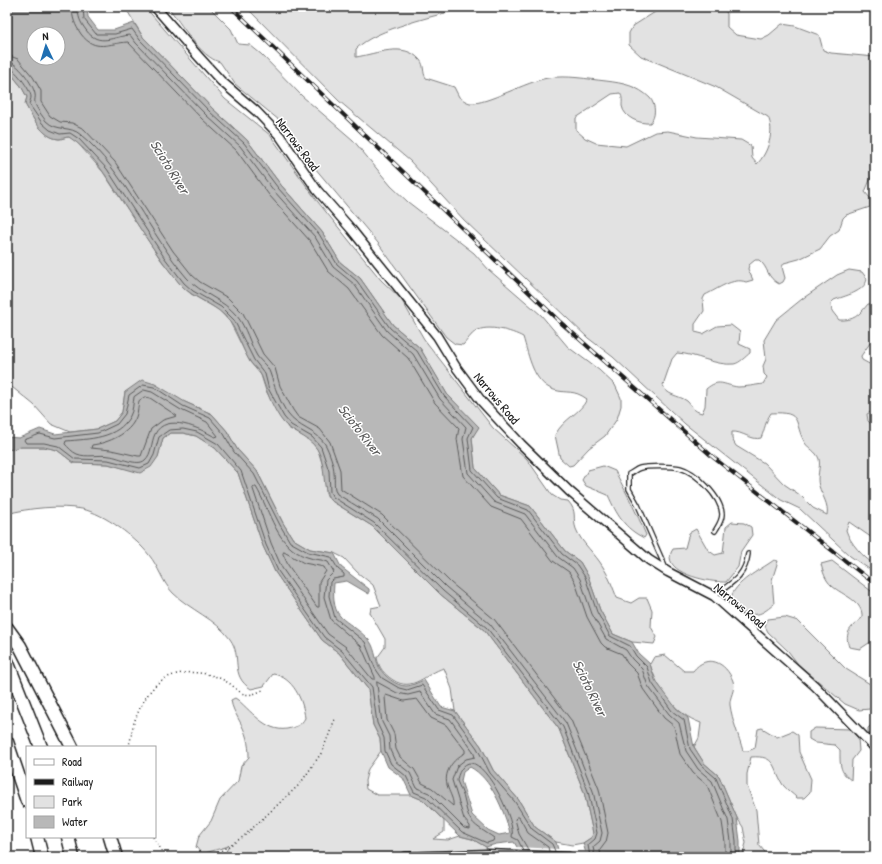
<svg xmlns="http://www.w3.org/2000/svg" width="882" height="864" viewBox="0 0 882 864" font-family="'Patrick Hand',sans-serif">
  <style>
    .green { fill: #e2e2e2; stroke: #7f7f7f; fill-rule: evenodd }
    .water { fill: #b8b8b8; stroke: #7a7a7a; fill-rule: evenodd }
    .pier { fill: #fff }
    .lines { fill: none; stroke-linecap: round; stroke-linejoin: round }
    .shore { stroke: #5a5a5a; stroke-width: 1 }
    .service-casing { stroke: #1c1c1c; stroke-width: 6 }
    .tertiary-casing { stroke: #1c1c1c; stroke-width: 11 }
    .motorway-casing { stroke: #1c1c1c; stroke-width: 15 }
    .path { stroke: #1c1c1c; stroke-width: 1.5; stroke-dasharray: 1 3; stroke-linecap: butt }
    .service { stroke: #fff; stroke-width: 3.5 }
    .tertiary { stroke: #fff; stroke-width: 8 }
    .motorway { stroke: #fff; stroke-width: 12 }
    .rail-casing { stroke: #1c1c1c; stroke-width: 4 }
    .rail { stroke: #fff; stroke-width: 2.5; stroke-dasharray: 8; stroke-linecap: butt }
    .labels { text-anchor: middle; stroke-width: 3; stroke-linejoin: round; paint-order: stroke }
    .street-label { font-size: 13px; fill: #1c1c1c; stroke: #fff }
    .water-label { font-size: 14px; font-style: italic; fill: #5a5a5a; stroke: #fff }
  </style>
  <rect width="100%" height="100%" fill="#fff"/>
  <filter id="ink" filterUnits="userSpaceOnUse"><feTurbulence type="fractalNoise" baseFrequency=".025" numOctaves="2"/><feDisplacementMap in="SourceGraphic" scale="8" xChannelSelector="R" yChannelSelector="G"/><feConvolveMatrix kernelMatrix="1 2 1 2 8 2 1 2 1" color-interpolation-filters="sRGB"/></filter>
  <g filter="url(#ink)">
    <path class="green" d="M125 7H145L225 99 270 135 318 202 381 280 401 299 424 339 493 428 527 459 552 495 560 500 568 501C578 512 572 518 576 529 582 544 595 553 603 567 609 576 613 588 617 598L631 603 639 598H647L652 610 651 627 657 637 654 644 632 642 613 634 600 610 588 576 580 562 565 551 530 506 499 495 475 468 472 438 478 427 447 394 420 348 393 325 360 278 340 262 322 232 281 185 247 140 213 109 143 37Z
      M168 7H209L231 29 238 44 250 45 261 54 302 96 353 140 391 186 408 202 474 253 489 270 541 315 568 347 599 370 615 385 621 398V406L617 419 605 436 589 448 573 465 569 466 560 458 555 435C564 418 580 414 587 399 573 389 568 394 554 390 533 383 529 356 523 337 512 331 488 324 476 331 471 334 467 341 463 345L455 344 446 337 378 243 304 155 285 125 235 84 220 62C201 58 180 22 168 7Z
      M246 7H467C437 16 376 28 356 49V57C376 54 404 41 420 60 425 66 422 72 426 78L454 87 459 97C462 99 466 102 470 103 486 105 527 81 548 78 567 75 587 79 606 81 623 83 638 86 650 98 656 105 656 117 650 123 640 124 624 118 622 106 622 101 623 98 620 93L612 94 576 118V130L585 138 596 143 626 146 655 132 668 131 697 137 741 140 751 146 752 158 757 164C768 153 775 131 768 117L716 87 641 56 629 45V33L633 26 663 7H724L727 14V27L736 35 761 39 769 35 782 24 795 26 819 35 823 50 831 53 875 57V168L865 192 870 198V207L846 215 843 218 839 230 830 236 820 249 799 259 784 263 782 267 785 278 783 282 779 284C766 277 769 268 759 260H755L749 265 748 269 753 280 746 282C733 277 718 289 705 295L703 299 704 311 695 324V332L703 334 717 326 731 325 740 332 739 344 750 349V353C746 356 740 363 734 364 716 366 696 354 677 353L672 359 663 385C666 396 679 395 687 401 693 407 693 411 702 413L705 406 706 389C719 378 723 385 738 387 746 387 755 385 763 384L767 377 764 374 763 366 766 359 764 340 776 320 802 299 837 275 849 270 862 272 867 279C865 292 844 296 834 300L831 303 832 311 839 320C854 321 859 315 868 304H875V336L861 356 862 360 875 367V410L867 414 868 421 875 428V540L849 522 846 530C850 543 863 557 875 565V573L850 556 800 509 781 500 685 424 613 357 588 338 464 220 410 161 339 101ZM771 413C804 411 793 423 805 443 809 449 816 451 819 459 821 467 816 477 819 486 822 496 829 504 827 515L813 508 800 495 784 484 764 463 736 446 732 439V432C742 431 752 441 761 438 765 429 765 422 771 413Z
      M7 69 21 86 27 97 25 104C32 116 42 138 59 139 63 139 65 137 69 137L76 141 103 172 161 260 181 285 191 294 219 310 230 322 250 362 261 375 266 391 288 428 310 440 318 450 325 473 326 494 330 500 372 526 440 594 484 630 559 729 584 792 593 833 592 837 583 843 572 845 556 842 535 827 518 799 493 770 481 746 455 711 452 689 444 668C426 673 413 693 393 680 384 674 379 668 377 658L385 647V639L370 613 371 608 381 606 373 585 357 572 344 558 334 553 310 549 293 539 283 523 257 471 237 449 227 431 212 414 185 402 125 392 122 412 115 421 97 429 70 432 51 424 34 405 7 383Z
      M170 433H183L196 436 215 448 238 473 263 546 275 572 322 640 339 653 368 689 373 725 380 739 381 747V751L368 769 365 781 366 789 377 795H411L423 800 444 821V832L433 839 448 840 460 836 472 839 486 847 492 857H223L229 846 205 853H201L196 847 199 836 211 821 220 800 238 781 241 766 249 757C249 744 246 732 239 720 235 712 232 708 231 700L235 698 238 700C253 713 269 735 291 728 298 726 301 725 305 718 303 700 293 677 273 674L264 686 251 689C229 675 243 657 230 639 216 619 190 610 173 593 162 582 159 567 149 555 135 537 105 514 82 509 61 505 27 508 7 514V450L21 447H44L57 450 74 463 108 464 140 472 158 457 163 438Z
      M603 466 615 471C626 492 637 513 646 535L644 538C624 528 617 515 608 495L586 486 582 480 588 470Z
      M732 522 744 523 751 527 752 535 741 551 738 567 726 582C712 583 657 573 673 549L685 548 689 533 696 529 708 550 715 555 723 553 726 527Z
      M774 560 778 561 772 580 774 604C758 618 754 616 735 609L730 600C735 581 759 571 774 560Z
      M832 561 875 594V639L860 649 849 647C844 632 851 627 862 618 864 601 842 595 832 586 825 580 823 572 821 564Z
      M785 617 798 621 846 669 870 684H875V712L870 709 859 710 845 704 798 664 788 651 768 632 765 626 768 619Z
      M665 655 684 671H693C707 653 726 662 733 681 736 690 729 697 730 705 732 720 739 736 743 751H748L755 748 758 729 762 728 777 737 792 731 798 735 799 752 811 779 810 792 804 798H797C793 794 787 790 783 785 772 768 777 755 751 757L747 774V786L756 810 759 845 769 857H742L746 843 743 827 737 818 719 776 704 763 694 747 699 738 701 723C675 714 658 690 650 664L654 657Z
      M875 722V739L868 732V728Z
      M815 728 850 729 858 738 859 751 852 760 851 780C839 772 840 763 840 750L835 745 816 743 809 739V732Z"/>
    <path class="water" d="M7 7H87L88 17 98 30H114L134 23 143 37 213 109 247 140 281 185 322 232 340 262 360 278 393 325 420 348 447 394 479 427 472 438 475 468 499 495 530 506 565 551 580 562 588 576 600 610 613 634 632 642 639 654 650 664 655 680 676 708 688 718 694 747 704 763 719 776 737 818 740 841V857H587L583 843 592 837 593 833 584 792 559 729 484 630 440 594 372 526 330 500C321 487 327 465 317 449 308 435 289 433 280 418 271 404 267 392 262 377 260 371 254 367 251 363 242 350 239 334 230 322 218 304 194 300 180 284 158 258 140 228 121 199 107 177 91 151 69 137 65 137 62 139 59 139 42 138 32 116 25 104L27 97 21 86 7 69ZM34 34H58V58H34Z
      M142 380 155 384 185 402 212 414 227 431 237 449 257 471 283 523 293 539 310 549 334 553 341 567 369 589V594L347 581 334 583C331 623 345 616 368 639 375 646 375 658 379 667 384 676 396 686 406 686 412 686 418 682 424 680L441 707 455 711 481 746 493 770 518 799 535 827 556 842 560 857H523L514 842 496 844 486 847 472 839 460 836 423 800 411 795 403 778 388 767 381 751 380 739 373 725 368 689 339 653 322 640 275 572 263 546 238 473 215 448 196 436 183 433H170L163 438 158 457 151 467 140 473 108 464 74 463 57 450 44 447H21L7 450V437L19 438 40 429 55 434 97 429 115 421 122 412 125 392ZM470 767C491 778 504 810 510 833L499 835 488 830 472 815 461 781 463 772Z"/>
    <path class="pier" d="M515 847 560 849 562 857H520Z
      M583 851 601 853 633 857H585Z"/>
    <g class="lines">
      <path class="shore" d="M72 7C72 18 75 25 81 34 95 53 109 43 128 42L202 119 236 150 269 195 310 241 328 271 349 289 382 335 408 358 435 403 459 428 457 439 463 476 491 507 521 519 553 561 569 572 575 582 587 617 601 643 605 647 622 654 627 663 637 673 643 689 664 718 674 726 680 754 693 773 707 785 722 822 725 842V857
        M78 7C78 17 80 22 86 30 99 48 114 36 130 35L136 43 206 115 240 146 274 191 315 237 333 267 354 284 387 331 413 354 440 399 466 427 463 439 468 473 494 502 525 514 558 557 573 568 580 579 592 614 606 639 626 650 632 659 642 669 648 686 669 714 679 723 686 751 698 769 712 781 728 820 731 841V857
        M83 7 84 19 96 34H115L132 29 140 40 210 112 244 143 278 188 319 234 337 264 357 281 390 328 417 351 444 396 473 427 468 438 472 470 497 498 528 510 562 554 577 565 585 577 597 612 610 636 630 646 636 656 647 667 652 683 672 711 684 720 690 749 701 765 716 778 733 819 736 841V857
        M7 55 18 59 33 77 41 91V102L50 116 60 122 72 123 84 129 115 162 173 251 192 275 200 282 228 298 243 313 263 354 275 368 280 386 293 410 298 417 320 429 330 442 340 470 341 489 382 515 451 583 494 619 571 720 599 789 608 833 606 842 600 850 601 857
        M7 61C18 62 33 84 35 94 36 97 34 100 35 103 36 108 43 117 46 121 57 132 70 125 81 135 124 170 150 235 187 278 201 294 223 299 237 316 246 327 250 344 257 356 261 362 268 366 270 373 275 387 279 401 288 414 298 428 316 430 325 444 329 451 334 465 334 473 335 480 333 488 337 494L378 519 446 587 490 624 566 723 593 791 602 833 600 841 593 847 595 857
        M7 66C14 67 31 90 31 97 31 99 30 101 29 104L42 123 50 130 60 134 70 133 79 139 107 169 164 257 184 283 193 291 221 307 234 320 254 360 265 374 269 390 284 417 291 425 312 437 321 447 329 471 330 492 333 497 374 523 443 591 487 628 563 727 588 791 597 833 595 839 588 845 590 857
        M144 390 152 392 181 410 207 422 218 436 215 437C201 429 166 412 155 434 151 442 152 454 145 460 138 467 119 457 110 456 100 454 86 458 77 454 72 452 68 447 65 444L66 441C88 439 118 439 130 416 133 411 133 403 134 397Z
        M145 397 150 398 177 416 163 420 151 429 141 456H138L111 450 91 448 92 445C108 443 130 434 136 417 138 412 138 406 139 401Z
        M254 487H256C271 512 276 547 307 557 314 560 322 559 328 562L334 572 326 580 324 597 331 620 361 646 375 677V679H372L346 647 328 634 282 568 271 543 253 489Z
        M284 552 304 563 324 567 326 571 319 582V607H317L288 565 283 554Z
        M377 682 397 693 408 695 420 692 435 714 450 719 473 751 475 757 466 759 457 766 452 780 464 819 470 826V829L464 828 429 793 417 788 410 773 395 761 390 750 389 736 382 722Z
        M386 695 404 701 417 699 431 718 446 725 465 750V753C453 759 442 773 448 788 450 794 454 800 453 806L432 788 422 783 414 769 400 757 396 749 394 734 387 720 385 697Z
        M523 850 518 840 512 837C516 822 488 764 471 763 463 762 457 775 457 781 458 784 460 787 461 790 465 798 465 808 469 817 473 826 486 832 494 838L493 841 487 843 462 832 426 797 414 792 406 776 391 764 385 751 384 738 377 723 372 687 342 651 324 637 278 571 266 545 241 471 218 444 197 432 183 429 169 430 159 437 154 455 149 464 140 468 108 460 75 459 58 446 44 443H26L24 440 40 434 55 438 98 433 117 424 125 414 129 395 143 385 154 387 183 406 210 418 224 434 234 452 254 474 280 525 290 542 308 552 331 557 338 569 344 574V577L333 579 330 582 329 596 335 618 365 642 375 668 382 678 399 688 407 690 422 685 439 710 453 715 477 748 490 773 515 802 532 829 552 844 555 851
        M529 851 519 834 515 819 517 817H519L528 833 548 847 549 851"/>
      <defs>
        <path id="service" d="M666 569 638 505 629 489V474C632 473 636 469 640 468 647 466 673 466 680 468 696 472 721 497 722 514 722 521 718 526 715 531
          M714 596C731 583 745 577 748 554"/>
        <path id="tertiary" d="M155 7 199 57 221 81 256 111 280 136 317 190 351 229 437 336 456 367 482 402 521 444 569 491 649 560 668 572 714 596 815 686 875 748
          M405 857 487 854 569 857"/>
        <path id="motorway" d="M7 628 20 646 72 747
          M7 661 41 747
          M7 742 27 801
          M37 837 42 857
          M68 837 73 857
          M110 837 116 857"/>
      </defs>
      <use href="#service" class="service-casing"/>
      <use href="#tertiary" class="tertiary-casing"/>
      <use href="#motorway" class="motorway-casing"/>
      <path class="path" d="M128 747C132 739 131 729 135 720 139 709 145 697 153 688 169 668 206 669 227 682 233 685 238 692 244 694 252 696 258 692 265 689
        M153 837 166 857
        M211 857 243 837 300 784 322 752 335 719"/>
      <use href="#service" class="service"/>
      <use href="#tertiary" class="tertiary"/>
      <use href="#motorway" class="motorway"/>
      <defs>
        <path id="rail" d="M231 7 559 321 714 458 875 584"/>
      </defs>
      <use href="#rail" class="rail-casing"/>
      <use href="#rail" class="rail"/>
    </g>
  </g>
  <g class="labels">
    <g class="street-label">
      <text transform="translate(298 144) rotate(53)" y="5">Narrows Road</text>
      <text transform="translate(497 398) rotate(50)" y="5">Narrows Road</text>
      <text transform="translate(740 605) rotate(40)" y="5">Narrows Road</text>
    </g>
    <g class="water-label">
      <text transform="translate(170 167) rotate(58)" y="5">Scioto River</text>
      <text transform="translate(360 430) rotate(52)" y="5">Scioto River</text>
      <text transform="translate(590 688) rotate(64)" y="5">Scioto River</text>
    </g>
  </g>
  <rect width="882" height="864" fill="none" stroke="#fff" stroke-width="24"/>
  <rect x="12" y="12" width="858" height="840" fill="none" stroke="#1c1c1c" stroke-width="1.5" filter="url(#ink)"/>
  <rect x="26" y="746" width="130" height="92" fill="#ffffff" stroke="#a4a4a4"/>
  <rect x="34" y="759" width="20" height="6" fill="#ffffff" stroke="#a4a4a4"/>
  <text x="62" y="766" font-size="12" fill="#1c1c1c">Road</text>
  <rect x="34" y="779" width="20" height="6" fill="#1c1c1c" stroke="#a4a4a4"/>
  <text x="62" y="786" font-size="12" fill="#1c1c1c">Railway</text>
  <rect x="34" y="796" width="20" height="12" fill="#e2e2e2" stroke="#a4a4a4"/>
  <text x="62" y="806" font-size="12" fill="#1c1c1c">Park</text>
  <rect x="34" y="816" width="20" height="12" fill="#b8b8b8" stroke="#a4a4a4"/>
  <text x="62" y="826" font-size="12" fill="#1c1c1c">Water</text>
  <g transform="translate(46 46) rotate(356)"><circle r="19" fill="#ffffff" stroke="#a4a4a4"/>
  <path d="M0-3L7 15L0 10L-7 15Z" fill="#1f6fb2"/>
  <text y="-6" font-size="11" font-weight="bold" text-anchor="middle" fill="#1c1c1c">N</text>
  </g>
</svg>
